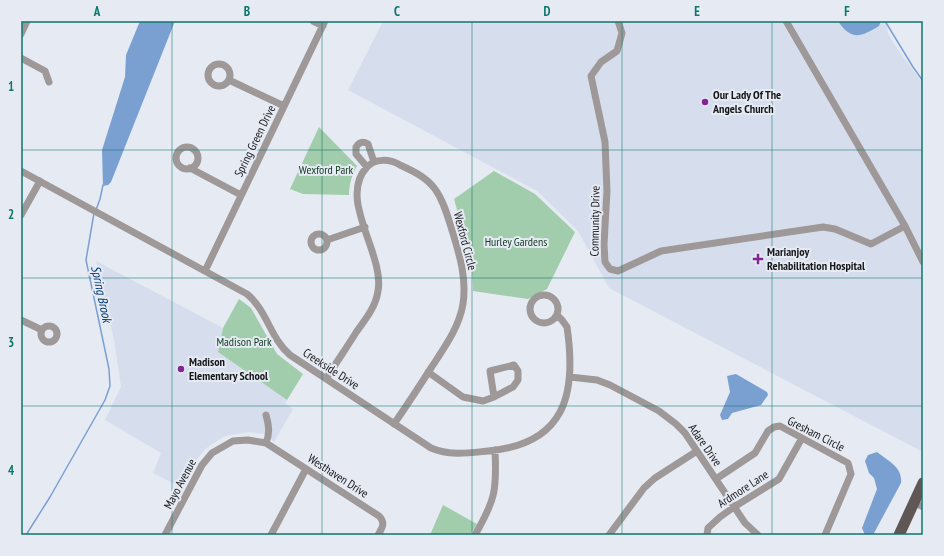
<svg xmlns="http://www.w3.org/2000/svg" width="944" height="556" viewBox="0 0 944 556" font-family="'PT Sans Narrow',sans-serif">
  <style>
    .built { fill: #d6deed }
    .green { fill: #a1cdac }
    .water { fill: #7aa0d2 }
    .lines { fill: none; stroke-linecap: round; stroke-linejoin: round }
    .stream { stroke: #7aa0d2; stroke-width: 1.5 }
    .minor { stroke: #9e9998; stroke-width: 7 }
    .primary { stroke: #5f5756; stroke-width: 11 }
    .grid { fill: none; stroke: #0f766e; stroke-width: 1; stroke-opacity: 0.55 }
    .poi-dot { fill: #822692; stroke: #e6eaf3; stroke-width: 1.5 }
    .labels { text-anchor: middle; stroke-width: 4; stroke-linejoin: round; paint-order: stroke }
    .poi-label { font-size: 12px; font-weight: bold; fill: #16171a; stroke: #e6eaf3; text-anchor: start }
    .street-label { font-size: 12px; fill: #16171a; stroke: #e6eaf3 }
    .park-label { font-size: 12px; fill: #0e3a1e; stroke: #e6eaf3 }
    .water-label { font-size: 13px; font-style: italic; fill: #013773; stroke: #e6eaf3 }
    .neatline { fill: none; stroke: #0f766e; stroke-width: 1.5 }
    .grid-label { font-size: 13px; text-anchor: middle; font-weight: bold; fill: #0f766e }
  </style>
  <rect width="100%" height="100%" fill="#e6eaf3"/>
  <path class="built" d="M383 21H886L888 33 894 44 923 84V452L609 288 578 231 537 191 348 90Z
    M96 261 223 328 218 352 287 400 285 403 293 409 274 442 265 434 249 432 225 436 205 449 193 465 182 488 153 473 161 453 105 420 121 387 114 340Z"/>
  <path class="green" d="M319 127 357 166C352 175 349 184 349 195L303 194 290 189Z
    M494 171 535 194 575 232 547 289 528 299 473 291C474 260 462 229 454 199Z
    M239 299 251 308 277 354 303 374 287 400 218 352 223 328Z
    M443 505 477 524 470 535H430Z"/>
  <path class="water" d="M140 21H175L111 182 108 185 103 186 102 150 125 77 126 55Z
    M838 21H881L879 26C861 37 851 41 838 21Z
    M736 374 767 392 768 395 761 405 732 413 728 419 722 420 720 415 730 392 727 376Z
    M877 452C888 461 903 467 901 483L873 535H865L862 528 877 489 874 478 869 473 865 461 868 455Z"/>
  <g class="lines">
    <path class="stream" d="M885 21 913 67 923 81
      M96 210 100 199 103 185
      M26 535 50 497 105 400 110 386 109 369 86 260 94 213"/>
    <path class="minor" d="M313 21 323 26
      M618 21 622 33 617 51 601 62 591 76 605 142 607 191 604 244 605 262 610 269 618 271 661 251 823 227 835 229 871 244 905 226 786 21
      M21 34 27 21
      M21 58 45 71 49 82
      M208 75a11 11 0 1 1 22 0a11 11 0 1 1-22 0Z
      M229 80 284 106
      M176 158a11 11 0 1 1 22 0a11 11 0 1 1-22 0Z
      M367 167 356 154V147C359 142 363 141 368 144L374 162
      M190 168 241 195
      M21 171 247 294C267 310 270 338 290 355L431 448C450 456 468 453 488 451 565 444 577 395 567 327L562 320 557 315
      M21 215 40 181
      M905 226 923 262
      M311 242a8 8 0 1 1 16 0a8 8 0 1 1-16 0Z
      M327 240 365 227
      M205 271 325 21
      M530 309a14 14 0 1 1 28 0a14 14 0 1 1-28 0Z
      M21 320 42 330
      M41 334a8 8 0 1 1 16 0a8 8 0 1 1-16 0Z
      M514 365 518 371V380L513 387 494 397 490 371Z
      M428 372 463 397 483 401 494 397
      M570 377 597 380 610 385 659 411 676 424 685 433 745 523 758 535
      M326 379C336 363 347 347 357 331 366 319 376 306 378 291 385 254 337 199 367 167 375 158 390 159 400 165 413 171 426 177 435 189 443 200 447 214 451 227 459 253 467 277 463 304 459 328 444 348 431 368 419 387 407 405 394 424
      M266 415C269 425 270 433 266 443
      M716 479 755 453 768 431 774 427 780 426 848 463 851 474 825 535
      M914 502 923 507
      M165 535 202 465 212 453 233 441 248 440 266 443 379 516C386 523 382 528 378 535
      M271 535 306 469
      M475 535C495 500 497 491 495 450
      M609 535 644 488 655 478 697 451
      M707 535 708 528 720 517 734 507 779 479 802 438"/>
    <path class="primary" d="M899 535 923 483"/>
  </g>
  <path class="grid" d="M172 21V535M322 21V535M472 21V535M622 21V535M772 21V535M21 150H923M21 278H923M21 406H923"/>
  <g class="poi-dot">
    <circle cx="705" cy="102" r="4"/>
    <path d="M756 253h4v4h4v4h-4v4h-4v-4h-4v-4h4z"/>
    <circle cx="181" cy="369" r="4"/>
  </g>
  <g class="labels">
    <g class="poi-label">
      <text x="713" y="99">Our Lady Of The<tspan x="713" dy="14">Angels Church</tspan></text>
      <text x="767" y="256">Marianjoy<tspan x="767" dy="14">Rehabilitation Hospital</tspan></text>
      <text x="189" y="366">Madison<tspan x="189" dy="14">Elementary School</tspan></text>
    </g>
    <g class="street-label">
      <text transform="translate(255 141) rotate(-64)" y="4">Spring Green Drive</text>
      <text transform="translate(595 221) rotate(-89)" y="4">Community Drive</text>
      <text transform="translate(465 241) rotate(75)" y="4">Wexford Circle</text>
      <text transform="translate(331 369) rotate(33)" y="4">Creekside Drive</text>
      <text transform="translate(816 434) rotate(27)" y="4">Gresham Circle</text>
      <text transform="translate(705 445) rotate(55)" y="4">Adare Drive</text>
      <text transform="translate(338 476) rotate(33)" y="4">Westhaven Drive</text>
      <text transform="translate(180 484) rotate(-62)" y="4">Mayo Avenue</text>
      <text transform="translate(743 489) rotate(-33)" y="4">Ardmore Lane</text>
    </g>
    <g class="park-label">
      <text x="326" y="174">Wexford Park</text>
      <text x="516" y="246">Hurley Gardens</text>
      <text x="244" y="346">Madison Park</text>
    </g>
    <g class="water-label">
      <text transform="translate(102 294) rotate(78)" y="5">Spring Brook</text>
    </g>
  </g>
  <rect width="944" height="556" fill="none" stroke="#e6eaf3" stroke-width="44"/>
  <rect x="22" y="22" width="900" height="512" class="neatline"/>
  <g class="grid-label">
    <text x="97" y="16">A</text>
    <text x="247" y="16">B</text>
    <text x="397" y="16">C</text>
    <text x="547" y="16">D</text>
    <text x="697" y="16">E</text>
    <text x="847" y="16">F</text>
    <text x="11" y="91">1</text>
    <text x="11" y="219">2</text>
    <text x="11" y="347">3</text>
    <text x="11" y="475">4</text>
  </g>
</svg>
